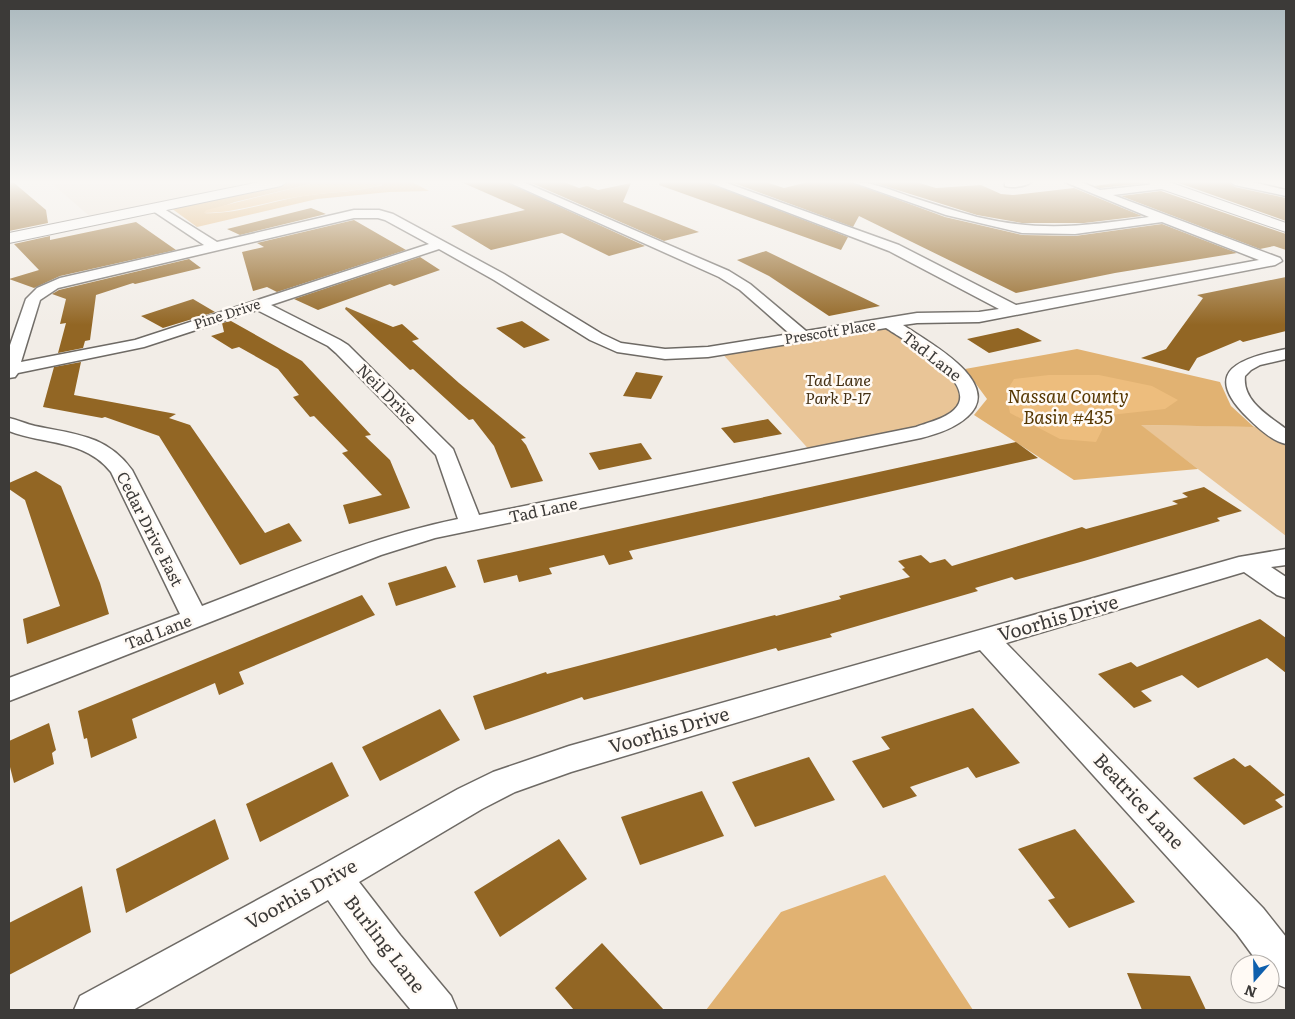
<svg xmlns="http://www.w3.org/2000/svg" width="1295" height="1019" viewBox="0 0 1295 1019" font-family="Literata,serif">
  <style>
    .built { fill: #ece2d6 }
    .green { fill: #e9c597 }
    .forest { fill: #e1b272 }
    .water { fill: #edbd7d }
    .building { fill: #926624 }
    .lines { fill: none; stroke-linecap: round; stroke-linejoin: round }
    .street-casing { stroke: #6e6a65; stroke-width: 3 }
    .secondary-casing { stroke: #6e6a65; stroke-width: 2 }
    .street { fill: #fff; fill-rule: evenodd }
    .secondary { fill: #fff; fill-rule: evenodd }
    .labels { text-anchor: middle; stroke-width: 5; stroke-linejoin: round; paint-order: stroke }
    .far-street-label { font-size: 14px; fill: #3c3a38; stroke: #fffaf5 }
    .street-label { font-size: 16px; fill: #3c3a38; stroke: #fffaf5 }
    .park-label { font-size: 16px; font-style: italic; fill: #443014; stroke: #fffaf5 }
    .water-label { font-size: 18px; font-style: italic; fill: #553600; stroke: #fffaf5 }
    .near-street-label { font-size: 19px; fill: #3c3a38; stroke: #fffaf5 }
  </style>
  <rect width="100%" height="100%" fill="#f2ede7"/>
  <path class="built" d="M50 182H270L93 219Z"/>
  <path class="green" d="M889 323 943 360 972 395 953 420 813 454 719 350Z
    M1140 425 1272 427 1286 438V536Z"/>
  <path class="forest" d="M291 182H318L235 202 204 213C235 215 272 201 303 196 330 192 356 192 383 185L375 182H412L429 191 389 192 317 199 197 227 171 208Z
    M1077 349 1220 382 1231 406 1254 427 1141 425 1198 469 1074 480 974 415 987 399 965 369Z
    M885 875 973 1010H706L781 912Z"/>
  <path class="water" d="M318 182H375L384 184C357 192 331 192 304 196 270 200 238 213 204 213L206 210Z
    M1049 375H1099L1152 386 1178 400 1165 409 1101 416 1102 430 1096 442 1060 439 1010 413 1006 392 1014 379Z"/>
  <path class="building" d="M9 182H13L46 210 48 223 9 231Z
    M461 182H506L645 246 609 256 562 233 491 250 451 226 525 210Z
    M529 182H564L579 188 587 186 598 190 631 183 623 202 699 232 664 241Z
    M660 182H706L848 237 841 250 659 185Z
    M731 182H766L784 188 808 182H850L945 217 1022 235 1075 236 1162 224 1237 253 1115 273 1016 293 859 216 853 227Z
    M872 182H916L936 188 981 185 1001 194 1013 195 1074 188 1142 216 1084 223H1022L977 215Z
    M1122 182 1147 183 1100 188 1094 186Z
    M1176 182H1228L1235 187 1286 198V221Z
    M1161 191 1286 234V250L1274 246 1260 249 1121 196Z
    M311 208 326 214 240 235 227 229Z
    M354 220 406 250 277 292 267 287 253 291 242 252 264 247 257 243Z
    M136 222 176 250 60 276 34 288 9 279 39 270 14 244 50 236V240Z
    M766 251 880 306 829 316 769 276 737 260Z
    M420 257 440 270 394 286 390 284 318 310 294 299Z
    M189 259 201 268 135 284 133 283 96 295 90 340 85 341 83 348 58 353 66 323 60 324 66 299 52 294 59 290Z
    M1286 277V331L1243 342 1240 340 1197 358 1189 371 1141 358 1166 349 1203 298 1197 295Z
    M193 299 215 312 163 328 141 316Z
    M346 307 393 327 402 324 419 339 412 341 459 383 526 438 521 439 526 445 543 481 511 488 494 446 473 419 469 420 413 369 410 370 345 309Z
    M231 321 302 361 371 435 365 436 390 460 410 508 349 524 343 505 382 495 342 453 348 451 314 416 310 417 293 397 299 395 278 369 239 347 232 349 211 336 224 332 222 323Z
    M522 321 550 340 524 348 496 328Z
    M1018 328 1042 341 989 353 967 339Z
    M81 362 74 395 176 414 169 418 190 425 265 533 289 523 302 541 240 565 159 436 105 417 102 418 43 407 54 367Z
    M636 372 663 376 651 399 623 396Z
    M768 419 782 434 734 443 721 428Z
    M1016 442 1038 458 629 551 633 559 609 565 604 555 549 568 552 574 519 582 517 575 484 583 477 560Z
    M641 443 652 459 599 470 589 453Z
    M36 471 61 486 100 583 109 614 27 644 23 619 60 606 25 500 9 489V483Z
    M1204 487 1242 511 1217 518 1220 521 1084 561 1015 580 1012 577 975 588 978 591 830 634 832 637 778 651 776 648 584 700 582 697 485 730 473 696 546 672 547 674 775 615 776 616 841 599 839 596 910 577 902 569 905 568 898 561 921 555 930 563 945 559 952 566 1082 527 1086 529 1178 504 1172 501 1188 497 1182 493Z
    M446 566 456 587 396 606 388 583Z
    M362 595 375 615 239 672 244 684 219 695 215 683 132 719 137 738 91 758 87 738 84 739 78 711Z
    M1260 619 1286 638V673L1267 658 1198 688 1182 675 1141 691 1152 701 1134 708 1098 674 1131 662 1137 667Z
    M973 708 1020 763 976 778 968 767 910 787 917 796 883 808 852 761 890 749 881 737Z
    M440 709 460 740 380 781 362 747Z
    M49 723 56 750 52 753 54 764 14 783 9 763V741Z
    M809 757 835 800 755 827 732 782Z
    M1234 758 1245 767 1250 765 1285 795 1275 800 1283 807 1244 825 1193 778Z
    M332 762 349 796 260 842 246 804Z
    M702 791 724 836 640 865 621 817Z
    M215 819 229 859 126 913 116 869Z
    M1075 829 1135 902 1069 928 1048 900 1055 898 1018 849Z
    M559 839 587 879 500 937 474 892Z
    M82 886 91 932 9 975V923Z
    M602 943 664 1010H574L555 988Z
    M1127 973 1190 976 1206 1010H1142Z"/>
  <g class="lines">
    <defs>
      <path id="street" d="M508 182H523L729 271 750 284 806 331 917 313 979 312 999 309 889 251 708 182H724L899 245 1016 305 1259 260 1162 222 1075 234 1022 233 946 215 852 182C873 182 891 190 911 197 933 204 955 211 977 217 1040 232 1087 226 1149 217L1065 182H1081L1100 190 1165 183 1170 186 1169 188 1113 195 1280 258 1282 261 1275 265 979 322 917 323 903 325C928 342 1006 383 967 417 955 428 937 434 921 438L435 538 381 555 9 701V678L180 614 111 472C85 439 45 445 9 431V418C18 420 26 424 35 426 74 434 107 435 132 470L202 606C286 574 369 537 458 519L436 455 336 353 328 346 257 310 144 347 18 373 15 377 9 378V348L26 299 37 288 60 278 204 245 153 211 151 209 153 207H161L217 242 354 210H379L393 214 504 274 602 334 621 343 665 349 708 347 790 334 740 290 719 277ZM354 218H378L385 220 429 244 135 340 21 362 40 300 58 288ZM439 249 494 280 590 340 617 352 665 359 708 357 886 328C904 340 970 377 959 403 953 417 929 422 916 427L479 515 453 449 348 345 340 340 271 305Z
        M1005 182H1031C1025 187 1012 188 1005 186Z
        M1230 182H1252L1286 190V196L1235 185Z
        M1286 349V359L1260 365 1251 370 1245 376C1242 401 1269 416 1286 429V444C1272 441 1258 428 1248 418 1199 370 1242 358 1286 349Z
        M1286 549V565L1271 567 1286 577V598L1277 595 1244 572 1006 643 1263 908 1286 937V988C1270 981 1270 982 1270 964H1259L1237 934 980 650 571 772 515 792 482 809 359 882 400 935 451 996 457 1010H411L372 963 328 900 133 1010H74L80 996 320 866 458 789 493 772 569 746 1239 557Z"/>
      <path id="secondary" d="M260 182H287L281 186 9 243V233Z
        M1149 182H1169L1286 223V232L1150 185Z"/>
    </defs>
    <use href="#street" class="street-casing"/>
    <use href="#secondary" class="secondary-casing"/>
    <use href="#street" class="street"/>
    <use href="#secondary" class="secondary"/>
  </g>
  <linearGradient id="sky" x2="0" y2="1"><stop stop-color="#aab8bd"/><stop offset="0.56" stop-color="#f9f7f4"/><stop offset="1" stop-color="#f9f7f4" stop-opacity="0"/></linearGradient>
  <rect width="1295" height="325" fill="url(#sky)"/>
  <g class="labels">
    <g class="far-street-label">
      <text transform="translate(227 314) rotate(-18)" y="5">Pine Drive</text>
      <text transform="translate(830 332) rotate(-9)" y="5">Prescott Place</text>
    </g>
    <g class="street-label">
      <text transform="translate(932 356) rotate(38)" y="6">Tad Lane</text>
      <text transform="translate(387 394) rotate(45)" y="6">Neil Drive</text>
      <text transform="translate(543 510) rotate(-12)" y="6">Tad Lane</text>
      <text transform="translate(150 529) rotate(63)" y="6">Cedar Drive East</text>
      <text transform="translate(158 632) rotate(-21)" y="6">Tad Lane</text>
    </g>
    <g class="park-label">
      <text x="838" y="386">Tad Lane<tspan x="838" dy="18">Park P-17</tspan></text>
    </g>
    <g class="water-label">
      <text x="1068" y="403">Nassau County<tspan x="1068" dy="21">Basin #435</tspan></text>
    </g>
    <g class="near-street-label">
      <text transform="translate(1058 618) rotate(-16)" y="7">Voorhis Drive</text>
      <text transform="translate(669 730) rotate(-16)" y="7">Voorhis Drive</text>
      <text transform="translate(1139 801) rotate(47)" y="7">Beatrice Lane</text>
      <text transform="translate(301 894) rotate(-29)" y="7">Voorhis Drive</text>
      <text transform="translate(385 944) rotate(52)" y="7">Burling Lane</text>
    </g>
  </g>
  <rect width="1295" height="1019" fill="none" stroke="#3c3a38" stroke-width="20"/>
  <g transform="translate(1255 979) rotate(200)"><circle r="24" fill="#fffaf5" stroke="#b1ada9"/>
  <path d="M0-4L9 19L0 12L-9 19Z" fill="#0e5fad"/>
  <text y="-8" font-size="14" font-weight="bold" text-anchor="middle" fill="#3c3a38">N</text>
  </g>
</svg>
